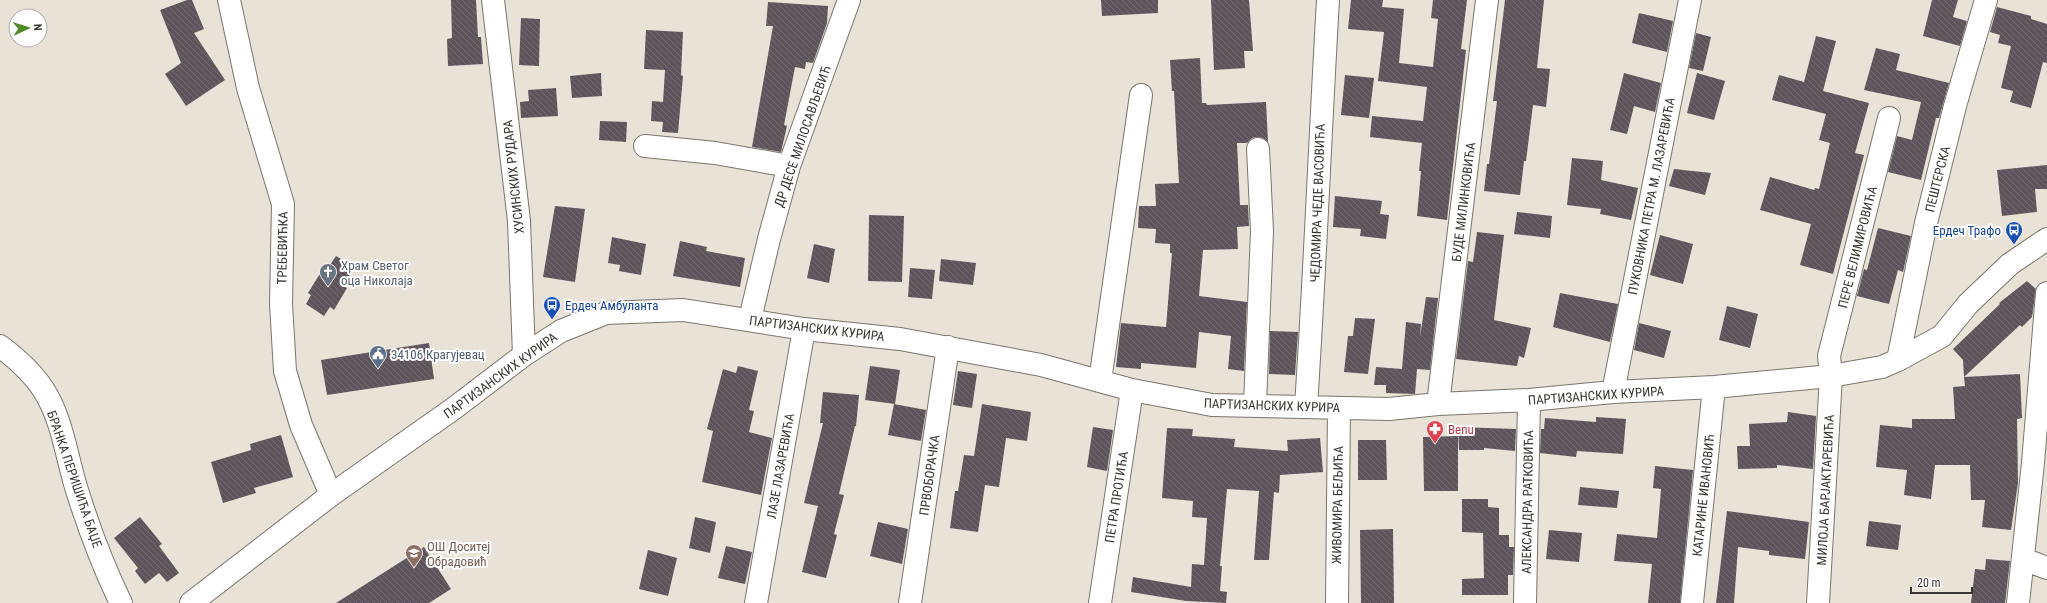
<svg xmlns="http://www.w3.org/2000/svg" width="2047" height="603" viewBox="0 0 2047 603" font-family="'Roboto Condensed',sans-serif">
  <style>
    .building { fill: url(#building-back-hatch) }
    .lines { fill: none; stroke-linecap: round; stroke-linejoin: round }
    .minor-casing { stroke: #7a756b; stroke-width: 24 }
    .minor { stroke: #fff; stroke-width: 22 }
    .labels { text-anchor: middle; stroke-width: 4; stroke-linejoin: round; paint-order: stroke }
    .street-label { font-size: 13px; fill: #383631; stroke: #fff }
    .transit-label { font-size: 13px; fill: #164399; stroke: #fff; text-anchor: end }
    .worship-label { font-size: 13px; fill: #5b616d; stroke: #fff; text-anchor: start }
    .service-label { font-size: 13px; fill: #4e5e75; stroke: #fff; text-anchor: start }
    .health-label { font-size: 13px; fill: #be3a42; stroke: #fff; text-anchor: start }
    .education-label { font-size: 13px; fill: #785e54; stroke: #fff; text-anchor: start }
  </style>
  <defs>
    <pattern id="building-back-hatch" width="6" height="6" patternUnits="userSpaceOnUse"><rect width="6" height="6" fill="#5e555c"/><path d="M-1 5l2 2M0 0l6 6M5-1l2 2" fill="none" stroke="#726b70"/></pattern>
  </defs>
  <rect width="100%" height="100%" fill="#e8e2d7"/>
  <path class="building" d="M187 0H192L204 29 194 33 225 80 186 106 165 74 181 63 160 10Z
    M451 0H476L478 37H481L483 64 448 66 447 39 452 38Z
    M1101 0H1158V13L1102 16Z
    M1211 0H1249L1253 51H1244L1245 68 1214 70Z
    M1351 0H1383L1382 7 1404 9 1399 63 1433 67 1438 19 1431 18 1433 0H1467L1461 49 1466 50 1447 220 1417 216 1421 171H1419L1422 143 1370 137 1372 116 1423 121 1427 87 1378 81 1384 32 1348 29Z
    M1505 0H1544L1537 68 1550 69 1546 107 1533 105 1526 161H1524L1520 195 1484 191 1487 164H1489L1497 101H1493Z
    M1932 0H1958L1953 17 1967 21 1960 46 1923 36Z
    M768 2 828 6 827 23 813 63 806 62 805 69 795 67 784 125 787 126 781 152 752 147 773 26H766Z
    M1997 7 2031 16V19L2047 24V63L2043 62 2031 108 2010 102 2013 91 2001 88 2011 46 1998 43 2000 35 1990 32Z
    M1639 13 1673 21 1667 52 1632 43Z
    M521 18 540 19 539 66 519 65Z
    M646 30 683 32 681 75 683 76 678 133 662 132 663 122 651 121 652 101 663 102 665 70 644 69Z
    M1696 33 1711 37 1703 71 1689 68Z
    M1816 36 1836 41 1823 91 1869 103 1855 153 1864 155 1833 274 1800 265 1811 224 1760 210 1770 177 1814 190 1815 188 1819 189 1830 143 1819 140 1826 114 1772 100 1779 75 1804 82Z
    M1876 48 1900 54 1896 70 1949 83 1939 118H1936L1921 180 1888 172 1897 136 1912 140 1921 102 1864 90Z
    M1200 58 1202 103H1206L1207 105 1266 102 1268 142 1263 138 1257 137 1252 138 1247 143H1237L1240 205H1248L1249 226 1237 227 1238 249 1203 250 1199 296 1247 302 1244 371 1228 369 1231 336 1199 332 1196 368 1141 363V369L1116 367 1121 323 1166 327 1172 253H1170V244L1155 243 1156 229 1138 228 1139 206H1156L1155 184 1179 183 1174 91H1172L1170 60Z
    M601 73 602 96 572 98 570 76Z
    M1624 73 1661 83 1655 112 1634 106 1627 134 1610 130Z
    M1697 73 1725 81 1714 120 1687 113Z
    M1345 75 1374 78 1369 118 1341 115Z
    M556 88 558 116 521 118 520 102 529 101 528 90Z
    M600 121 627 122 626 142 599 140Z
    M1572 158 1603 161 1601 180 1638 188 1631 220 1600 214 1601 209 1567 205Z
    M2047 165V189H2035L2037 212 2002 216 1997 170Z
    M1674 169 1711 173 1705 195 1669 186Z
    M1335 196 1382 201 1380 214 1389 215 1386 239 1360 236 1361 229 1333 227Z
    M555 206 585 209 575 282 543 277Z
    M1517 212 1552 216 1550 238 1514 234Z
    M869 215 904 216 902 282 868 281Z
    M1878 228 1911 236 1903 272 1898 270 1889 304 1857 296 1864 269 1867 270Z
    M1477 232 1504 235 1494 320 1531 328 1524 358 1519 356 1517 366 1456 359 1468 261 1473 262Z
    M1660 235 1693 244 1683 284 1650 275Z
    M612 237 646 244 641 275 619 271 620 265 608 263Z
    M680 241 707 247 706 251 745 258 740 287 673 276Z
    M814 244 835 249 829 283 807 278Z
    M336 256 354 267 343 286 347 288 334 310 330 307 324 316 306 304 311 295 308 293 321 272 324 274Z
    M941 259 976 263 973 285 939 281Z
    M910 268 935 270 932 299 908 297Z
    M2027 281 2036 289 2032 317 2022 327 2020 325 1964 377 1963 360 1953 349 2000 304 1999 303Z
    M1560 293 1618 304 1610 342 1553 327Z
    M1426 297 1438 298 1430 370 1417 369 1415 394 1386 393V385H1374L1376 367 1402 369 1406 322 1421 324 1420 337Z
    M1727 306 1758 314 1750 348 1719 340Z
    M1355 318 1375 319 1368 374 1344 372 1348 336H1353Z
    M1639 323 1671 331 1664 358 1634 350Z
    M1270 331 1298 332 1295 375 1269 374Z
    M429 343 434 379 327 395 321 360Z
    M738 366 758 371 749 410 754 411 749 432 772 438 761 495 702 482 713 431 707 429 723 369 736 373Z
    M870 366 900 370 895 404 865 400Z
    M958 371 977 374 972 408 953 405Z
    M2020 374 2022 418 2017 419 2018 483 2011 530 1982 527 1985 500H1971L1970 465H1935L1931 499 1904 495 1907 470 1876 467 1880 425 1912 428V419H1955L1953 387 1965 386 1964 377Z
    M823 392 859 395 856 426H855L839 494 844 495 834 534 837 535 826 578 802 572 818 506 804 503 823 423H820Z
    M894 404 926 410 921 441 888 435Z
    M982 404 1031 412 1027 441 1006 438 999 487 985 485 978 532 950 528 955 491H958L964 455 974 456Z
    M1788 412 1816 416 1813 469 1777 465V468L1738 469 1737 446H1750L1749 424 1787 422Z
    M1596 417 1626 419 1623 454 1577 451 1576 457 1540 453 1541 429H1544L1545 418 1596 422Z
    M1093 427 1113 430 1107 471 1087 467Z
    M1458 427 1516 429 1515 451 1484 448V450H1459Z
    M1167 428 1193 429 1192 436 1235 439 1234 447 1288 451 1287 440 1320 438 1323 472 1280 475 1279 493 1274 492 1269 560H1254L1259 491 1227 489 1220 566H1222L1220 591 1227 592 1226 603 1186 601 1131 592 1133 577 1191 587 1192 564 1204 565 1207 518 1192 517 1193 501 1162 498Z
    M281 435 293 477 254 488 256 493 223 503 211 462 251 450 250 444Z
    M1458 436V491H1424L1423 437Z
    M1358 440H1386L1387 480H1358Z
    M1655 466 1693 470 1680 603H1648L1652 564 1614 561 1617 534 1657 538 1661 489 1653 488Z
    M1580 487 1619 491 1617 508 1578 505Z
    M1462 499H1488V507L1499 508V535H1509V547H1514L1513 575H1508V595H1462V579L1484 578 1483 533 1462 532Z
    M1727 511 1809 522 1805 559 1769 555V551L1738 547 1734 603H1716Z
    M140 517 162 544 159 546 179 573 167 582 159 573 145 584 135 571 138 568 114 538Z
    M695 517 716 522 710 553 689 548Z
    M1869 521 1901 525 1898 550 1866 546Z
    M878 522 908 529 902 564 870 556Z
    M1393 529 1394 603H1361L1360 530Z
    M1549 530 1582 533 1579 562 1546 559Z
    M726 546 752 552 745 584 718 578Z
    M424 547 451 589 429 603H336Z
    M648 550 677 558 668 596 639 589Z
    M1986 559 2010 561 2005 603H1971L1975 569 1985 570Z"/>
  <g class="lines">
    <defs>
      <path id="minor" d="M229 0 248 88 283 204 281 304 285 371 301 425 331 495
        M493 0 519 221 524 355
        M645 146 715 153 789 166
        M750 319 769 239 789 166 849 0
        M0 346C16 358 32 372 43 389 62 418 66 454 76 487 88 526 103 566 121 603
        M1898 360 1926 223 1955 106 1986 0
        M1100 381 1141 95
        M1613 392 1690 0
        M1438 404 1487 0
        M1255 405 1262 231 1258 149
        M1306 406C1315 271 1320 136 1328 0
        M2023 559 2047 568
        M191 603 331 495 453 409 524 355 561 331 606 313 683 310 804 329 900 339 1041 365 1132 390 1212 405 1389 409 1438 404 1529 400 1613 392 1714 387 1831 376 1882 367 1898 360 1942 336 1968 304 2010 264 2047 239
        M756 603 804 329
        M910 603 948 347
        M1100 603 1132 390
        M1337 603 1339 408
        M1525 603 1529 400
        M1692 603 1714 387
        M1818 603 1831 376 1829 356 1889 118
        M2018 603 2033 463 2047 293"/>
    </defs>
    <use href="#minor" class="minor-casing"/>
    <use href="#minor" class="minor"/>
  </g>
  <defs>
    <symbol id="bus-pin" viewBox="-11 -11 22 30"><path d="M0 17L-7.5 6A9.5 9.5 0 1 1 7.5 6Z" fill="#1a4fb4" stroke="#fff"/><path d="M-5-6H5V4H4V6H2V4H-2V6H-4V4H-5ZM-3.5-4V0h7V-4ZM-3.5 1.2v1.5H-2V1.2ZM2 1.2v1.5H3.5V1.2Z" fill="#fff"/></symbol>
    <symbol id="church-pin" viewBox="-11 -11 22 30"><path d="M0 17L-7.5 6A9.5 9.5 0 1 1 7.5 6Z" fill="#6b7280" stroke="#fff"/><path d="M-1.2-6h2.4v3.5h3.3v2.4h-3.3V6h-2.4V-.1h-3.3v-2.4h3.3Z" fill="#fff"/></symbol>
    <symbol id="civic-pin" viewBox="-11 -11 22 30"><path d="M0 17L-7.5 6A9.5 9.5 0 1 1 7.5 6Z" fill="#5c6f8a" stroke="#fff"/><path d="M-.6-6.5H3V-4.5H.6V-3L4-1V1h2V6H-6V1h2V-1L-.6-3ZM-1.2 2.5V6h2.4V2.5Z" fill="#fff"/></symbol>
    <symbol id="pharmacy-pin" viewBox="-11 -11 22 30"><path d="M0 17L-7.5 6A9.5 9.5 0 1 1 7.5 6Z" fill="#e0444e" stroke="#fff"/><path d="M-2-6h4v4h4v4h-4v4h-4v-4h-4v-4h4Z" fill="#fff"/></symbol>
    <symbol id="school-pin" viewBox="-11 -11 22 30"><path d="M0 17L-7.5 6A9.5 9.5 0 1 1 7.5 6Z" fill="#8d6e63" stroke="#fff"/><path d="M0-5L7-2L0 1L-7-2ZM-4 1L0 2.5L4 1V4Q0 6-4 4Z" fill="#fff"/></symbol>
  </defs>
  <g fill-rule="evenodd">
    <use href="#bus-pin" x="2004" y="220" width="20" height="27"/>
    <use href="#church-pin" x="318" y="262" width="20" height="27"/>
    <use href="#bus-pin" x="542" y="295" width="20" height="27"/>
    <use href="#civic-pin" x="368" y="344" width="20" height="27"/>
    <use href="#pharmacy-pin" x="1425" y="419" width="20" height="27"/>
    <use href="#school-pin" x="404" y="543" width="20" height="27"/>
  </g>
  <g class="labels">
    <g class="street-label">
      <text transform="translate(802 136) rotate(-71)" y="5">ДР ДЕСЕ МИЛОСАВЉЕВИЋ</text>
      <text transform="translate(513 177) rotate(-96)" y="5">ХУСИНСКИХ РУДАРА</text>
      <text transform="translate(1937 179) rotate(-76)" y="5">ПЕШТЕРСКА</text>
      <text transform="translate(1651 196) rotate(-79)" y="5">ПУКОВНИКА ПЕТРА М. ЛАЗАРЕВИЋА</text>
      <text transform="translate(1463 202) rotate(-83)" y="5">БУДЕ МИЛИНКОВИЋА</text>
      <text transform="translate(1317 203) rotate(-88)" y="5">ЧЕДОМИРА ЧЕДЕ ВАСОВИЋА</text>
      <text transform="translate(1857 247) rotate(-76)" y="5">ПЕРЕ ВЕЛИМИРОВИЋА</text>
      <text transform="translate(282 248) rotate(-89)" y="5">ТРЕБЕВИЋКА</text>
      <text transform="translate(817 328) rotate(7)" y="5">ПАРТИЗАНСКИХ КУРИРА</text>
      <text transform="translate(500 375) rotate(-36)" y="5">ПАРТИЗАНСКИХ КУРИРА</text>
      <text transform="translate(1596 395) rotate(-4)" y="5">ПАРТИЗАНСКИХ КУРИРА</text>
      <text transform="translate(1272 405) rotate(2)" y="5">ПАРТИЗАНСКИХ КУРИРА</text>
      <text transform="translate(780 466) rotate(-80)" y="5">ЛАЗЕ ЛАЗАРЕВИЋА</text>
      <text transform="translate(929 475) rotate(-82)" y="5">ПРВОБОРАЧКА</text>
      <text transform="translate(75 479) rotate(71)" y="5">БРАНКА ПЕРИШИЋА БАЏЕ</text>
      <text transform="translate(1825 490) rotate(-87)" y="5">МИЛОЈА БАРЈАКТАРЕВИЋА</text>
      <text transform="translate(1703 495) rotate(-84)" y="5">КАТАРИНЕ ИВАНОВИЋ</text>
      <text transform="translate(1116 497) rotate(-81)" y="5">ПЕТРА ПРОТИЋА</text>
      <text transform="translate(1527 502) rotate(-89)" y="5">АЛЕКСАНДРА РАТКОВИЋА</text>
      <text transform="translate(1337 505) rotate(-89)" y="5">ЖИВОМИРА БЕЉИЋА</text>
    </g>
    <g class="transit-label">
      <text x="2001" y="235">Ердеч Трафо</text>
      <text x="565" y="310" text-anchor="start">Ердеч Амбуланта</text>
    </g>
    <g class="worship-label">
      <text x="341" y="270">Храм Светог<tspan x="341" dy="15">оца Николаја</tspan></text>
    </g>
    <g class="service-label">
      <text x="391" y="359">34106 Крагујевац</text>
    </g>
    <g class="health-label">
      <text x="1448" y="434">Benu</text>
    </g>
    <g class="education-label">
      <text x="427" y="551">ОШ Доситеј<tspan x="427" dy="15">Обрадовић</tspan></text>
    </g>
  </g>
  <g transform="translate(28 28) rotate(86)"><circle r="19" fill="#ffffff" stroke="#afafad"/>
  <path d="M0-3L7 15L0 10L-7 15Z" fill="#518a27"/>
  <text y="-6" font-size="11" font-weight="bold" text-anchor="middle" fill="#383631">N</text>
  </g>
  <path d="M1911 587v6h61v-6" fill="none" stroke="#383631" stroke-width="2"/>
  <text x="1917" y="587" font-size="12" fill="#383631" stroke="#ffffff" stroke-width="3" paint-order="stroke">20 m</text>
</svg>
